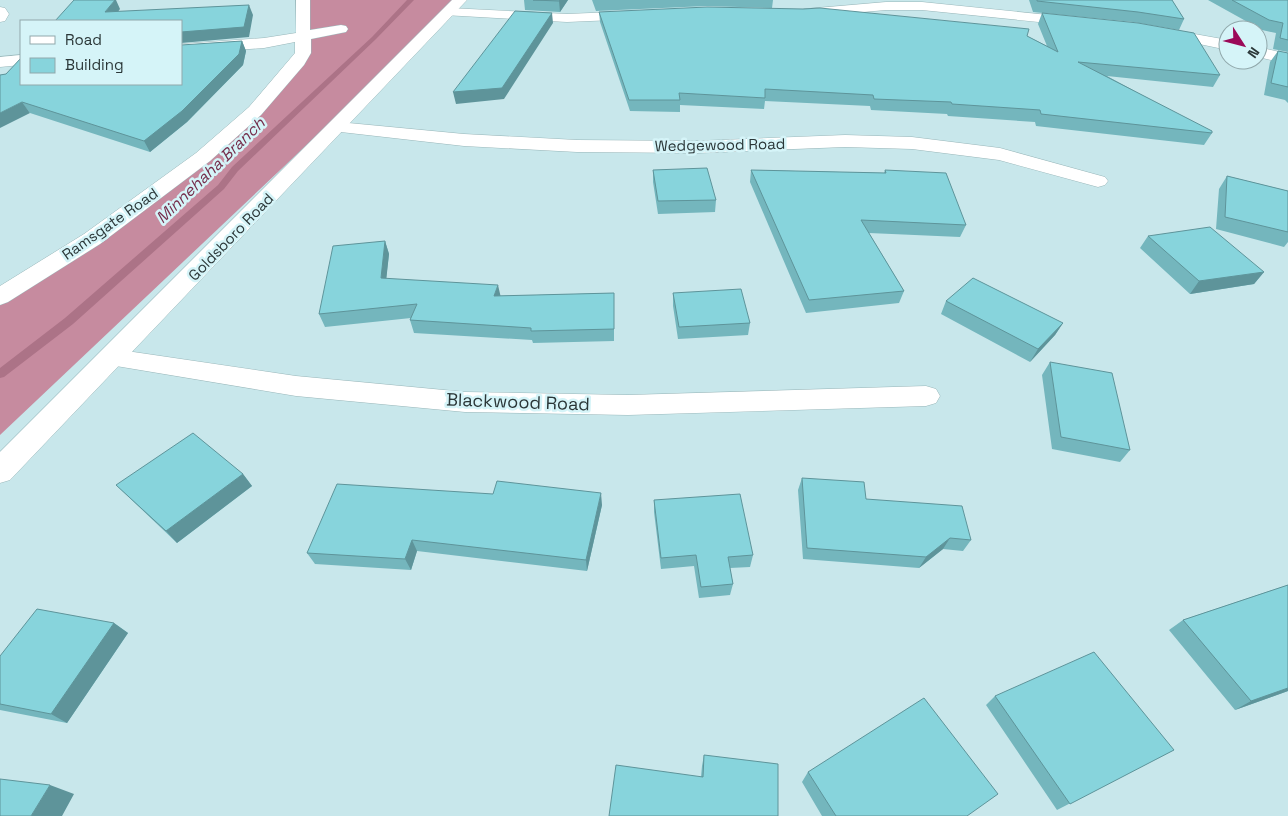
<svg xmlns="http://www.w3.org/2000/svg" width="1288" height="816" viewBox="0 0 1288 816" font-family="'Space Grotesk',sans-serif">
  <style>
    .forest { fill: #c68b9f }
    .lines { fill: none; stroke-linecap: round; stroke-linejoin: round }
    .stream { fill: #ac7387; fill-rule: evenodd }
    .minor-casing { stroke: #98b6b9; stroke-width: 1 }
    .major-casing { stroke: #98b6b9; stroke-width: 1 }
    .minor { fill: #fff; fill-rule: evenodd }
    .major { fill: #fff; fill-rule: evenodd }
    .wall { fill: #74b6bd }
    .shaded-wall { fill: #5e949a }
    .building { fill: #87d4dc; stroke: #5e949a }
    .labels { text-anchor: middle; stroke-width: 5; stroke-linejoin: round; paint-order: stroke }
    .far-street-label { font-size: 15px; fill: #2b3738; stroke: #d5f4f8 }
    .far-water-label { font-size: 16px; font-style: italic; fill: #752d4b; stroke: #d5f4f8 }
    .street-label { font-size: 18px; fill: #2b3738; stroke: #d5f4f8 }
  </style>
  <rect width="100%" height="100%" fill="#c8e7eb"/>
  <path class="forest" d="M303 0H460L0 435V297L203 157 298 62Z"/>
  <g class="lines">
    <path class="stream" d="M407 0H414L376 39 238 171 224 189 73 324 4 377 0 378V368L65 318 218 185 232 167 372 37Z"/>
    <defs>
      <path id="minor" d="M296 0H310V30L341 25 346 26 348 29 346 32 311 39V53L304 65 261 115 210 161 100 244 8 302 0 305V286L84 234 196 153 249 107 295 53V42L264 48 181 54V44L264 38 296 33Z
        M886 2H922L1078 18 1083 19 1085 22 1083 25 1078 26 922 10H886L805 17 800 16 798 13 800 10 805 9Z
        M0 7 5 8 9 14 5 21 0 22Z
        M449 8 567 14 637 11 642 12 644 15 642 18 637 19 567 22 444 15 442 12 444 9Z
        M1161 28 1228 40V50L1156 35 1154 32 1156 29Z
        M1258 47 1288 54V64L1258 57Z
        M21 55V65L0 67V57Z
        M338 122 464 134 577 140 697 141 845 135 912 137 1000 148 1105 177 1108 181 1105 185 1098 187 999 160 912 149 845 147 697 153 577 152 464 146 332 131 329 127 332 123Z
        M113 349 296 376 465 392 628 395 926 386 936 389 940 396 936 403 926 406 628 415 465 412 296 396 104 364 100 358 104 352Z"/>
      <path id="major" d="M452 0H467L10 480 0 483V452Z"/>
    </defs>
    <use href="#minor" class="minor-casing"/>
    <use href="#major" class="major-casing"/>
    <use href="#minor" class="minor"/>
    <use href="#major" class="major"/>
  </g>
  <path class="wall" d="M524 0H568L560 12 525 10Z
    M592 0H773L772 8 706 6 596 11Z
    M1029 0H1172L1184 19 1179 30 1133 22 1033 12Z
    M1208 0H1288V52L1273 49 1276 33 1262 30Z
    M599 12 1027 36 1047 46 1038 24 1042 13 1220 75 1213 87 1107 76 1212 133 1204 145 1036 126 1035 122 948 116 947 114 871 110 870 106 765 101 764 109 680 105V112L630 111 600 22Z
    M242 41 246 51 243 65 187 122 150 152 30 113 0 75Z
    M1278 51 1288 53V103L1285 100 1264 95 1270 62Z
    M653 170 716 200 715 212 658 214 653 182Z
    M751 170 884 173 885 170 966 225 960 237 869 233 904 291 899 303 806 313 750 182Z
    M1227 176 1288 191V242L1284 247 1216 229 1219 189Z
    M1148 236 1264 272 1254 284 1190 294 1140 248Z
    M385 241 389 254 386 279 500 296 614 293V341L533 343 532 340 414 333 410 320 411 318 325 327 319 314Z
    M673 293 750 323 748 335 678 339 673 306Z
    M946 301 1063 323 1055 335 1030 362 941 314Z
    M1050 362 1130 450 1120 462 1052 449 1042 375Z
    M243 474 252 486 177 543 116 485Z
    M802 478 866 499 971 540 963 551 943 549 919 568 803 559 798 490Z
    M654 500 753 555 750 567 730 568 733 584 730 595 699 598 694 566 661 569 654 512Z
    M602 505 587 571 417 551 411 570 315 564 307 553Z
    M1288 585V691L1235 710 1169 630 1183 620Z
    M114 623 128 633 67 723 0 710V656Z
    M995 696 1174 750 1057 810 986 705Z
    M704 755 778 816 701 777 702 766Z
    M808 772 967 816H822L802 782Z"/>
  <path class="shaded-wall" d="M115 0H116L120 9 111 21 105 12Z
    M560 0H568L560 12 559 1Z
    M249 5 253 15 249 37 181 43V32Z
    M552 13 553 23 504 99 456 104 453 92Z
    M242 41 246 51 243 65 187 122 150 152 144 141Z
    M22 102 30 113 0 128V113Z
    M385 241 389 254 385 291 381 278Z
    M1264 272 1254 284 1190 294 1199 281Z
    M498 285 501 298 494 296Z
    M1063 323 1055 335 1030 362 1038 349Z
    M243 474 252 486 177 543 166 531Z
    M601 493 602 505 587 571 586 560Z
    M950 538 943 549 919 568 926 557Z
    M412 540 417 551 411 570 405 559Z
    M114 623 128 633 67 723 51 714Z
    M1288 688V691L1235 710 1251 701Z
    M50 785 74 794 62 816H31Z"/>
  <path class="building" d="M74 0H115L105 12 249 5 244 27 181 32V21H55Z
    M533 0H560L559 1Z
    M1037 0H1172L1184 19 1138 12 1037 1Z
    M1232 0H1288V40L1280 38 1283 23 1269 20Z
    M707 7 803 9 820 8 1029 29 1027 36 1058 52 1042 13 1138 23 1194 33 1220 75 1078 62 1212 131V133L1041 114 1040 110 952 104 951 102 874 99 873 95 765 89V98L679 93 680 100H629L599 12Z
    M515 11 552 13 502 88 453 92Z
    M242 41 239 54 182 111 144 141 22 102 0 113V75L6 74 21 58V84H181V45Z
    M1278 51 1288 53V87L1271 83Z
    M707 168 716 200 658 201 653 170Z
    M751 170 886 173 885 170 946 173 966 225 861 220 904 291 809 300Z
    M1227 176 1288 191V232L1225 217Z
    M1210 227 1264 272 1199 281 1148 236Z
    M385 241 381 278 498 285 494 296 614 293V329L531 331V328L410 320 417 304 319 314 333 246Z
    M973 278 1063 323 1038 349 946 301Z
    M741 289 750 323 679 327 673 293Z
    M1050 362 1112 373 1130 450 1061 437Z
    M193 433 243 474 166 531 116 485Z
    M802 478 864 482 866 499 962 506 971 540 950 538 926 557 807 548Z
    M497 481 601 493 586 560 412 540 405 559 307 553 337 484 493 494Z
    M740 494 753 555 728 557 733 584 701 587 696 555 661 558 654 500Z
    M1288 585V688L1251 701 1183 620Z
    M37 609 114 623 51 714 0 704V656Z
    M1094 652 1174 750 1070 804 995 696Z
    M924 698 998 794 967 816H836L808 772Z
    M704 755 778 764V816H609L616 765 703 777Z
    M0 779 50 785 31 816H0Z"/>
  <g class="labels">
    <g class="far-street-label">
      <text transform="translate(720 145) rotate(-1)" y="5">Wedgewood Road</text>
      <text transform="translate(110 224) rotate(-35)" y="5">Ramsgate Road</text>
      <text transform="translate(231 237) rotate(-46)" y="5">Goldsboro Road</text>
    </g>
    <g class="far-water-label">
      <text transform="translate(210 170) rotate(-44)" y="6">Minnehaha Branch</text>
    </g>
    <g class="street-label">
      <text transform="translate(518 402) rotate(2)" y="6">Blackwood Road</text>
    </g>
  </g>
  <rect x="20" y="20" width="162" height="65" fill="#d5f4f8" stroke="#91a8ab"/>
  <rect x="30" y="36" width="25" height="8" fill="#ffffff" stroke="#91a8ab"/>
  <text x="65" y="45" font-size="15" fill="#2b3738">Road</text>
  <rect x="30" y="58" width="25" height="15" fill="#87d4dc" stroke="#91a8ab"/>
  <text x="65" y="70" font-size="15" fill="#2b3738">Building</text>
  <g transform="translate(1243 45) rotate(126)"><circle r="24" fill="#d5f4f8" stroke="#91a8ab"/>
  <path d="M0-4L9 19L0 12L-9 19Z" fill="#9b0958"/>
  <text y="-8" font-size="14" font-weight="bold" text-anchor="middle" fill="#2b3738">N</text>
  </g>
</svg>
